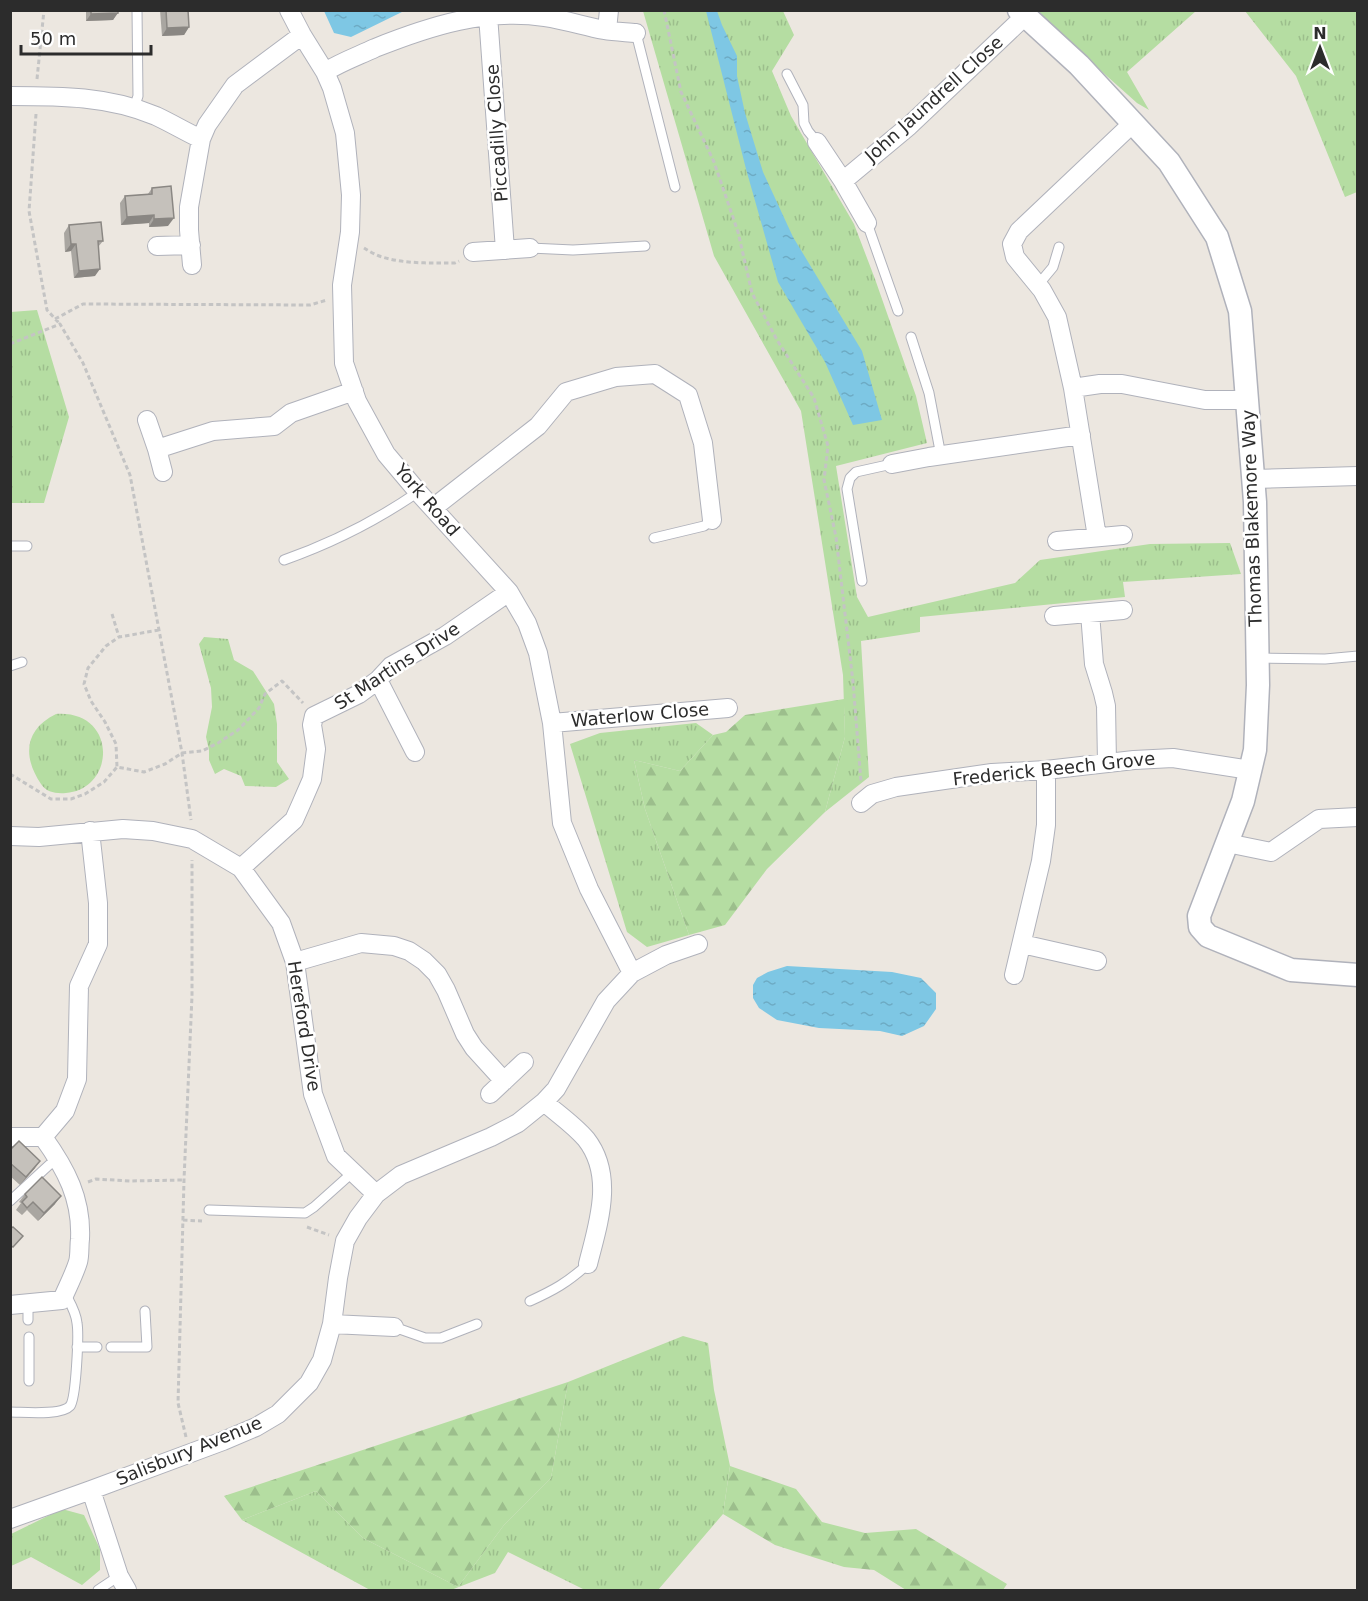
<svg xmlns="http://www.w3.org/2000/svg" width="1368" height="1601" viewBox="0 0 1368 1601" font-family="'DejaVu Sans',sans-serif">
  <style>
    .grass { fill: url(#grass-tufts) }
    .forest { fill: url(#forest-firs) }
    .water { fill: url(#water-ripples) }
    .lines { fill: none; stroke-linecap: round; stroke-linejoin: round }
    .service-casing { stroke: #b0b2bb; stroke-width: 11 }
    .minor-casing { stroke: #b0b2bb; stroke-width: 20 }
    .tertiary-casing { stroke: #b0b2bb; stroke-width: 25 }
    .path { stroke: #c4c4c4; stroke-width: 3; stroke-dasharray: 4.5 3; stroke-linecap: butt }
    .service { stroke: #fff; stroke-width: 9 }
    .minor { stroke: #fff; stroke-width: 18 }
    .tertiary { stroke: #fff; stroke-width: 22 }
    .wall { fill: #a9a6a1 }
    .shaded-wall { fill: #8a8783 }
    .building { fill: #c5c1bb; stroke: #8a8783; stroke-width: 1.5 }
    .labels { text-anchor: middle; stroke-width: 5; stroke-linejoin: round; paint-order: stroke }
    .street-label { font-size: 18px; fill: #2c2c2c; stroke: #fff }
  </style>
  <defs>
    <pattern id="grass-tufts" width="24" height="20" patternUnits="userSpaceOnUse" patternTransform="scale(1.5)"><rect width="24" height="20" fill="#b5dda2"/><path d="M3 7l-1-3M5 7V3M7 7l1-3M15 17l-1-3M17 17v-4M19 17l1-3" fill="none" stroke="#9cbe8c"/></pattern>
    <pattern id="forest-firs" width="22" height="20" patternUnits="userSpaceOnUse" patternTransform="scale(1.5)"><rect width="22" height="20" fill="#b5dda2"/><path d="M5 1l3.5 6h-7zM16 11l3.5 6h-7z" fill="#9cbe8c"/></pattern>
    <pattern id="water-ripples" width="26" height="14" patternUnits="userSpaceOnUse" patternTransform="scale(1.5)"><rect width="26" height="14" fill="#7ec7e4"/><path d="M2 4q2-2 4 0t4 0M15 11q2-2 4 0t4 0" fill="none" stroke="#6dabc4"/></pattern>
  </defs>
  <rect width="100%" height="100%" fill="#ece7e0"/>
  <path class="grass" d="M643 11H783L794 35 772 71 791 116 854 224 875 279 916 396 927 443 836 466 857 597 868 617 1015 583 1040 560 1150 544 1230 543 1241 574 1123 582 1125 597 920 617V632L861 641 869 777 825 812 845 737 843 675 801 411 714 256Z
    M1034 11H1196L1127 72 1149 110 1137 103Z
    M1245 11H1357V192L1345 197 1296 76Z
    M37 310 69 417 44 503H11V312Z
    M204 637 228 639 234 660 253 671 274 704 277 724V762L289 779 276 787 245 786 241 776 224 769 215 774 209 760V750L206 737 212 707 211 688 199 644Z
    M56 714C118 710 116 789 66 793 56 794 46 792 41 784 22 756 25 729 56 714Z
    M696 723 713 735 680 771 634 760 645 809 689 935 647 947 627 932 570 744 600 733Z
    M683 1336 708 1343 714 1390 730 1466 723 1514 658 1590H585L508 1552 495 1573 451 1590H370L242 1520 316 1491 363 1538 458 1587 504 1525 551 1478 568 1382Z
    M62 1509 84 1515 100 1549V1570L82 1585 31 1557 11 1566V1534Z"/>
  <path class="forest" d="M844 699 845 737 825 812 767 869 725 925 689 935 645 809 634 760 680 771 713 735 726 732 745 715Z
    M568 1382 551 1478 504 1525 458 1587 363 1538 316 1491 242 1520 224 1496Z
    M730 1466 796 1489 822 1522 865 1533 916 1529 1007 1584 1003 1590H906L874 1570 844 1567 775 1545 723 1514Z"/>
  <path class="water" d="M324 11 404 10V11L351 37 334 33Z
    M706 11H717L722 25 737 56V76L745 113 763 172 793 237 862 351 882 420 853 425 825 362 778 282 746 169Z
    M787 966 892 972 921 978 936 993V1009L924 1026 902 1036 880 1031 819 1028 777 1020 759 1008 753 998V985L757 978 768 972Z"/>
  <g class="lines">
    <defs>
      <path id="service" d="M636 33 675 187
        M787 74 803 105 804 123 808 131 817 142
        M134 108 138 96 137 10
        M867 223 898 311
        M530 248 573 250 645 246
        M1038 285 1053 267 1059 247
        M911 337 929 393 941 456
        M654 538 704 526 712 520
        M10 546H27
        M284 560C332 543 376 521 418 492
        M862 581 847 489 850 478 856 472 892 464
        M1258 658 1325 659 1358 656
        M10 666 22 662
        M10 1201 49 1165 59 1160
        M209 1210 305 1213 314 1207 352 1173
        M530 1301C554 1290 567 1283 588 1264
        M28 1304V1320
        M394 1327 425 1338H441L477 1324
        M29 1337V1381
        M77 1347H97
        M111 1347H147L145 1311
        M10 1412C23 1412 61 1416 70 1406 76 1399 79 1335 77 1323 76 1312 70 1303 65 1293
        M98 1590 119 1576"/>
      <path id="minor" d="M289 10 302 35 325 72 332 88 345 133 351 195 350 232 342 285 344 363 357 401 386 454 418 492 509 592 527 623 538 653 552 723 562 823 589 889 632 973
        M488 15 505 250
        M607 30 609 10
        M325 72C341 62 358 56 375 48 430 26 486 8 545 17 565 20 584 26 604 30 615 32 626 32 636 33
        M10 96C60 96 109 96 156 116 171 123 186 132 201 139
        M817 142 843 181 867 223
        M843 181 909 126 1025 16
        M157 246 191 245
        M473 252 530 248
        M192 265 189 230V207L201 139 207 125 235 85 302 35
        M1073 388 1100 384H1122L1205 400H1247
        M147 420 157 449 213 431 274 426 291 413 354 391
        M157 449 163 472
        M892 464 929 457 1081 435
        M1253 479 1358 476
        M433 508 538 426 566 392 616 377 655 374 688 395 703 443 712 520
        M1097 537 1073 388 1057 317 1042 290 1015 257 1012 244 1019 231 1133 123
        M1057 541 1123 535
        M1090 613 1094 664 1103 693 1106 706 1107 763
        M1054 616 1123 610
        M378 680 415 752
        M552 723 728 708
        M861 803 872 794 896 787 992 773 1046 770 1134 760 1173 758 1250 770
        M10 836 39 837 123 829 153 831 192 839 241 868 281 923 295 962 313 1094 336 1156 376 1194
        M1227 843 1271 852 1319 819 1358 817
        M241 868 294 820 302 802 312 779 316 749 312 725 314 716 359 694 378 680 391 666 445 636 509 592
        M1022 944 1097 961
        M295 962 361 943 394 946 409 951 424 961 437 974 446 990 465 1034 474 1048 504 1081
        M1014 975 1041 861 1046 825V770
        M490 1094 524 1062
        M544 1102C558 1114 574 1125 586 1139 615 1176 598 1224 588 1264
        M10 1137H43C66 1169 82 1199 80 1239 79 1246 80 1255 78 1262 74 1275 67 1288 62 1300L10 1305
        M43 1137 65 1111 77 1079 79 986 98 944V903L90 831
        M332 1324 394 1327
        M91 1490 119 1576 127 1590
        M10 1519 91 1490 223 1441 256 1427 278 1414 309 1383 322 1360 332 1324 338 1278 345 1241 358 1218 376 1194 401 1175 491 1137 518 1123 544 1102 556 1089 606 1001 632 973 666 955 698 944"/>
      <path id="tertiary" d="M1019 10 1079 65 1169 162 1217 237 1240 311 1255 502 1258 685 1255 750 1243 801 1199 916 1200 927 1208 936 1291 970 1358 975"/>
    </defs>
    <use href="#service" class="service-casing"/>
    <use href="#minor" class="minor-casing"/>
    <use href="#tertiary" class="tertiary-casing"/>
    <path class="path" d="M664 10 681 92 714 162 738 232 752 293 777 340 814 398 828 446 824 480 836 537 853 682 861 782
      M37 79 44 10
      M36 114 29 211 47 310 60 324
      M364 248C369 251 375 255 382 257 405 264 431 263 455 263L459 261
      M55 319 83 304 310 305 327 300
      M10 344 60 324 83 363 130 475 182 753 191 820
      M112 614 119 637
      M159 630 119 637 106 646 88 668 84 684 91 701 105 722 116 744 117 767 144 772 165 764 182 753 202 751 218 743 238 730 259 708 265 694 282 681 303 703
      M10 774 51 799H71L85 794 104 782 117 767
      M88 1182 96 1179 130 1181 184 1180
      M183 1220 202 1221
      M307 1227 329 1235
      M186 1437 178 1403 184 1180 192 996V860"/>
    <use href="#service" class="service"/>
    <use href="#minor" class="minor"/>
    <use href="#tertiary" class="tertiary"/>
  </g>
  <path class="wall" d="M86 10H118L113 20 86 21Z
    M160 10H188L189 27 184 35 162 36Z
    M152 188 168 226 149 227V223L121 225 120 203 125 196 148 194Z
    M69 225 103 241 98 247 95 276 74 278 71 251 65 252 64 233Z
    M10 1150 35 1168 20 1185 10 1176Z
    M25 1194 55 1204 38 1221 27 1210 22 1215 16 1210 21 1203 19 1202Z"/>
  <path class="shaded-wall" d="M118 13 113 20 86 21 91 14Z
    M189 27 184 35 162 36 167 28Z
    M154 215 149 223 121 225 127 217Z
    M174 218 168 226 149 227 154 219Z
    M71 244H76L71 251 65 252Z
    M100 269 95 276 74 278 79 271Z
    M40 1161 35 1168 20 1185 26 1177Z
    M61 1196 55 1204 38 1221 44 1213Z"/>
  <path class="building" d="M91 10H118V13L91 14Z
    M166 10H188L189 27 167 28Z
    M171 186 174 218 154 219V215L127 217 125 196 152 194V188Z
    M101 222 103 241H98L100 269 79 271 76 244H71L69 225Z
    M19 1141 40 1161 26 1177 10 1163V1150Z
    M42 1177 61 1196 44 1213 33 1202 27 1208 22 1202 27 1197 25 1194Z
    M13 1227 23 1236 13 1247 10 1245V1229Z"/>
  <g class="labels">
    <g class="street-label">
      <text transform="translate(934 99) rotate(-42)" y="6">John Jaundrell Close</text>
      <text transform="translate(497 133) rotate(-94)" y="6">Piccadilly Close</text>
      <text transform="translate(427 500) rotate(49)" y="6">York Road</text>
      <text transform="translate(1252 518) rotate(-92)" y="6">Thomas Blakemore Way</text>
      <text transform="translate(397 666) rotate(-33)" y="6">St Martins Drive</text>
      <text transform="translate(640 715) rotate(-5)" y="6">Waterlow Close</text>
      <text transform="translate(1054 769) rotate(-6)" y="6">Frederick Beech Grove</text>
      <text transform="translate(304 1026) rotate(81)" y="6">Hereford Drive</text>
      <text transform="translate(189 1451) rotate(-22)" y="6">Salisbury Avenue</text>
    </g>
  </g>
  <rect width="1368" height="1601" fill="none" stroke="#2c2c2c" stroke-width="24"/>
  <g transform="translate(1320 48)" stroke="#ffffff" stroke-width="4.5" paint-order="stroke">
  <path d="M0-4.5L10 22L0 15L-10 22Z" fill="#2c2c2c"/>
  <text y="-9" font-size="16" font-weight="bold" text-anchor="middle" fill="#2c2c2c">N</text>
  </g>
  <path d="M21 45v9h130v-9" fill="none" stroke="#2c2c2c" stroke-width="3"/>
  <text x="30" y="45" font-size="18" fill="#2c2c2c" stroke="#ffffff" stroke-width="4.5" paint-order="stroke">50 m</text>
</svg>
